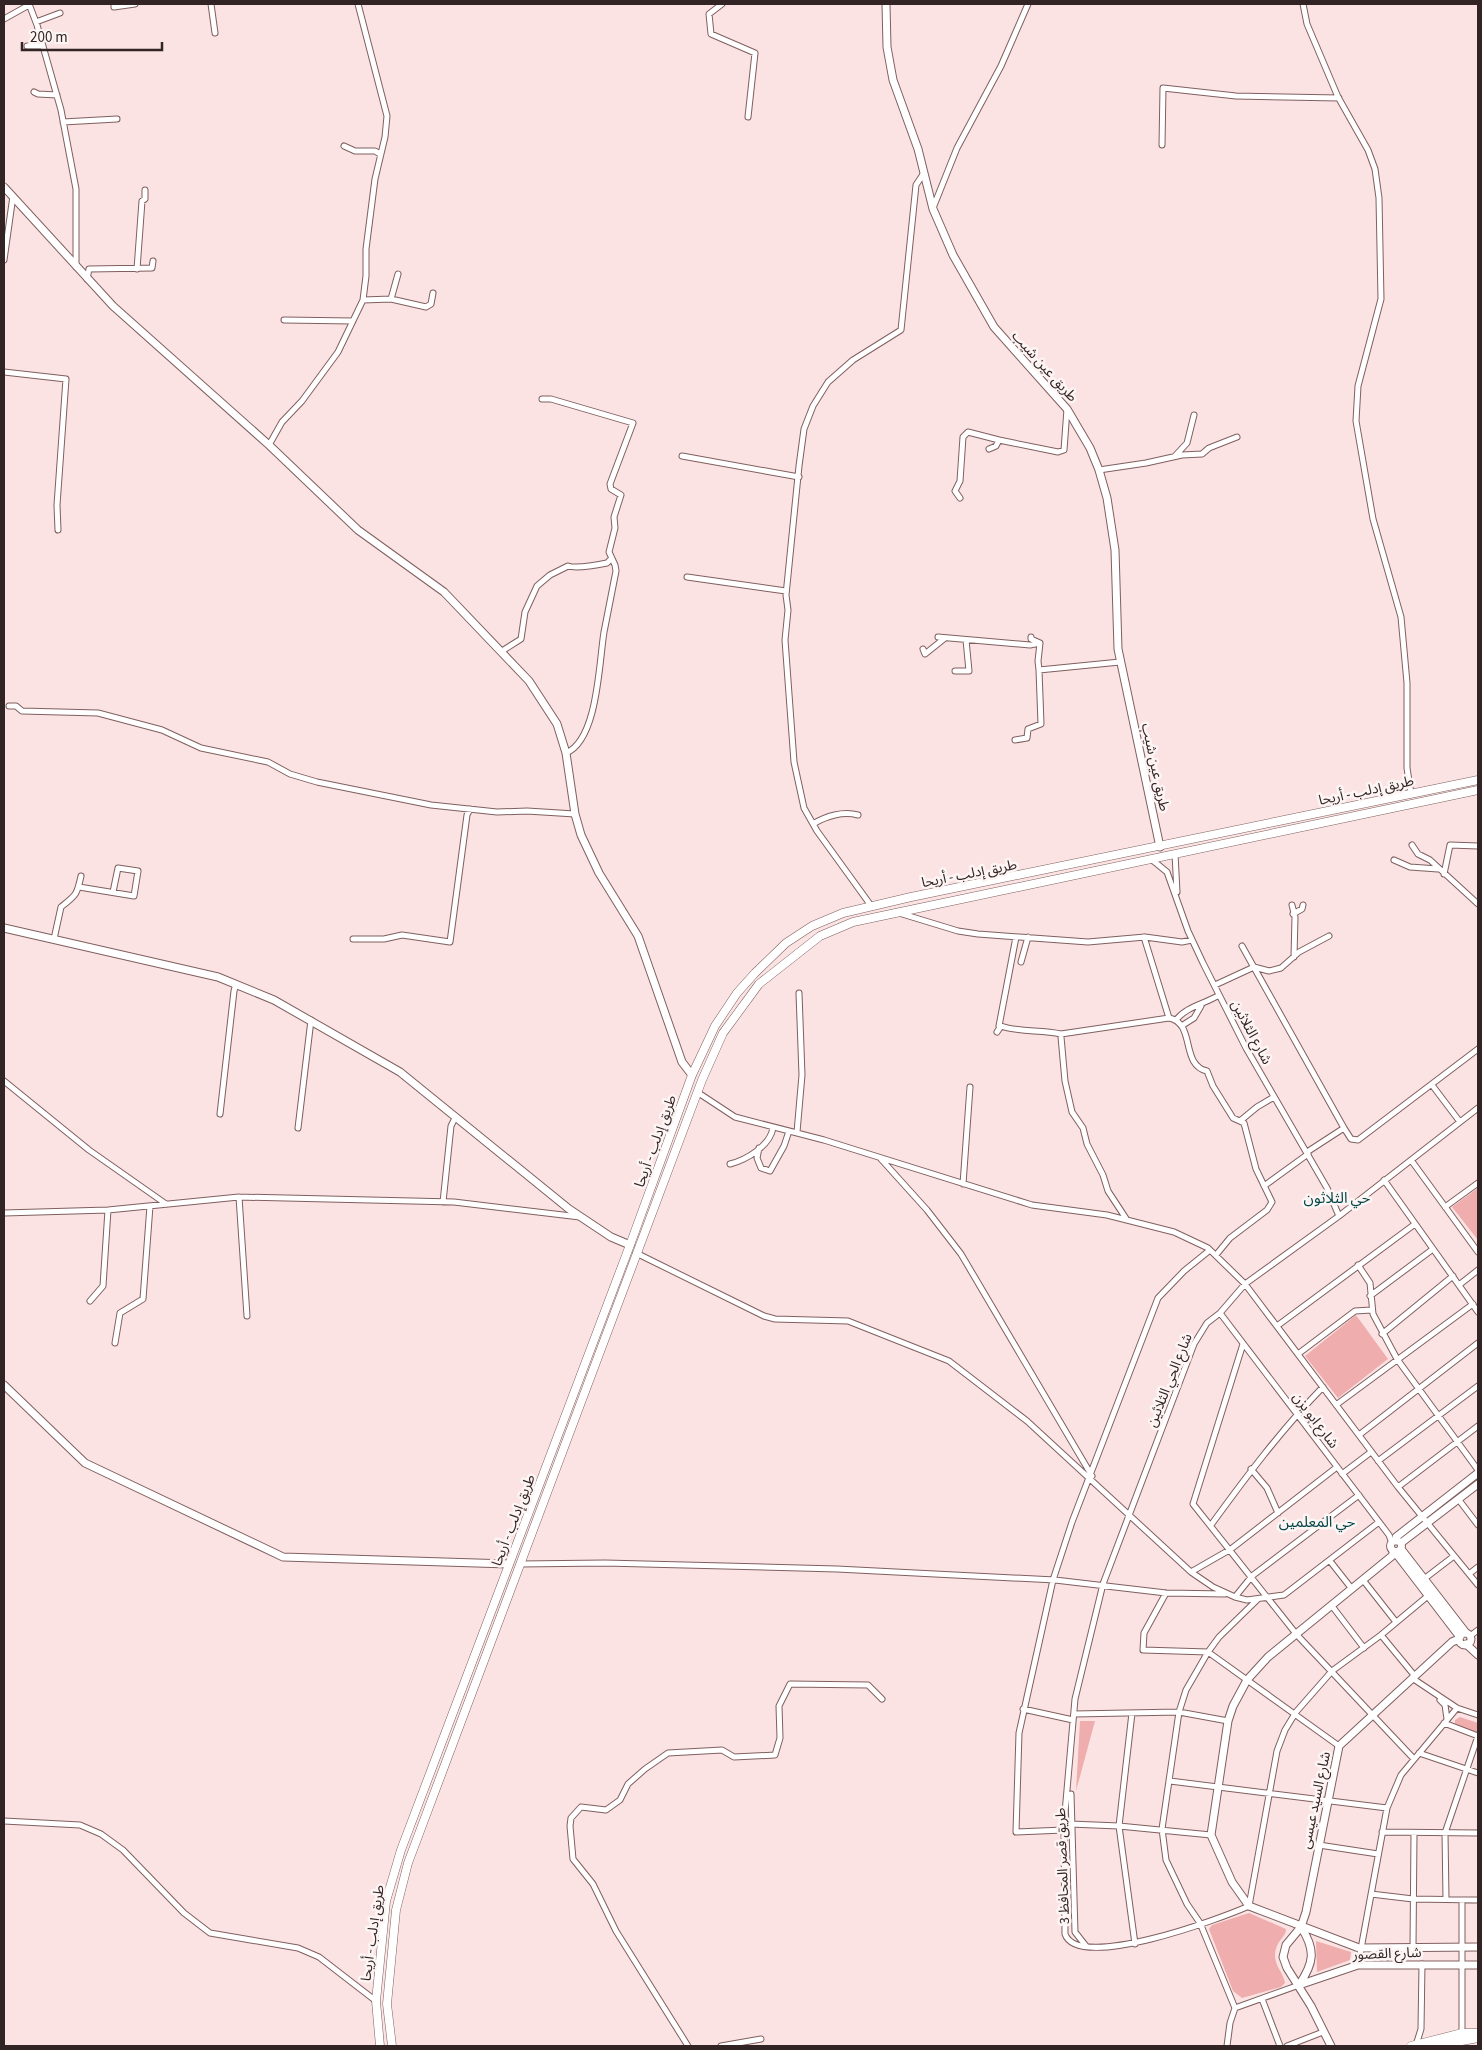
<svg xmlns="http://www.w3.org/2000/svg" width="1482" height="2050" viewBox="0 0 1482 2050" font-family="'Source Sans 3','Noto Sans Arabic',sans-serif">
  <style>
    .green { fill: #efadae }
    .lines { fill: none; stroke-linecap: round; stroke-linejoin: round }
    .street-casing { stroke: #805f5f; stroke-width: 7 }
    .secondary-casing { stroke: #805f5f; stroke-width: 9 }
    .primary-casing { stroke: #805f5f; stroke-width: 9 }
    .street { stroke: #fff; stroke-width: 5 }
    .secondary { stroke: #fff; stroke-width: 7 }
    .primary { stroke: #fff; stroke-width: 8 }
    .labels { text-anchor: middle; stroke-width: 5; stroke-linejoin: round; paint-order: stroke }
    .street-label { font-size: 14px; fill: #322424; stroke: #fdf5f4 }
    .neighbourhood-label { font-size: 15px; fill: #004547; stroke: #fdf5f4 }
  </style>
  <rect width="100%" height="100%" fill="#fbe3e3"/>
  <path class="green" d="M1478 1188V1240L1452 1207Z
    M1356 1315 1388 1359 1338 1398 1305 1356Z
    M1460 1717 1478 1723 1477 1734 1455 1725V1720Z
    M1080 1721H1095L1076 1791Z
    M1249 1913 1286 1929C1286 1936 1279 1940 1277 1946 1270 1963 1283 1970 1285 1983L1281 1987 1242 1998 1233 1991 1209 1929 1212 1925Z
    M1316 1941 1351 1952 1350 1960 1317 1972Z"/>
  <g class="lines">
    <defs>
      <path id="street" d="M29 4 37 25 61 110 76 189V267
        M114 4V7L135 4
        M211 4 215 33
        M722 4 709 14 711 34 755 53 748 117
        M1303 4 1307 24 1338 97 1368 150 1375 169 1379 198 1381 299 1358 386 1356 421 1373 519 1401 617 1407 683V768L1411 794
        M4 19 29 5
        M36 22 60 13
        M27 46H42
        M34 92 38 94 57 95
        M63 122 117 119
        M1162 145 1163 88 1236 96 1339 98
        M344 146 355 151H375L380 154
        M933 208 957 148 1001 66 1028 4
        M4 260 13 196
        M137 269 142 201 145 199V190
        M87 279 89 269 152 268 153 261
        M391 299 426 307 431 304 433 293
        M363 300 391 299 398 274
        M284 320 353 321
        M4 372 66 379 57 505 58 530
        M542 399H551L633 423 610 484 611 489 621 495 614 517 615 528 609 552 615 565 616 571C612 592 608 612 604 632 599 662 598 740 566 753
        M269 445 282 422 302 401 338 352 363 300 366 276V249L375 179 385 137 387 116 358 4
        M989 449 996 446 999 440 1058 452 1064 450 1067 409
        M682 456 799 477
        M1175 456 1187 443 1194 415
        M1099 470 1146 463 1182 455 1202 454 1209 448 1237 437
        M960 498 955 491 960 481 963 437 968 432 999 440
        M687 577 786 591
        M938 637 1030 645 1040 643
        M1031 637V639L1040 643 1038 661 1039 670
        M923 649 925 654 945 638
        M502 651 521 639 525 612 537 586 550 575 568 566C577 569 597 565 607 563L611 559
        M955 671H969L966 640
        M9 706H16L22 711 98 713 162 730 201 748 268 762 290 774 317 782 431 805 497 812 527 811 575 814
        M1015 740 1027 738 1028 729 1041 724 1039 670 1120 662
        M813 824C826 816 843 811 858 815
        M1412 845 1418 854 1430 860 1478 904
        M1175 854 1177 892
        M1151 859 1167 872 1188 931 1203 963 1246 1048 1327 1188 1339 1216
        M1394 860 1410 867 1438 869
        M1444 874 1450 845 1478 846
        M79 887 134 896 138 871 118 868 113 892
        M1292 905 1295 917 1294 957
        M872 907 817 831 804 808 794 762 785 640 788 610 786 595 799 466 804 429 813 406 828 382 853 360 901 330 916 185 924 173
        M899 913 958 931 978 934 1088 942 1145 937 1182 942 1192 940
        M1293 914 1302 909 1303 905
        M54 939 61 907C76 895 77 895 81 876
        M353 939H384L402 935 450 942 467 815 470 809
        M1242 946 1344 1128 1307 1152
        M1021 962 1028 937
        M1215 985 1254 967 1269 971 1281 968 1299 952 1329 936
        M1169 1018C1196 1023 1180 1065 1207 1071L1213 1086 1233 1118 1244 1123 1256 1169 1272 1202 1267 1210 1230 1238 1216 1255
        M1176 1020C1187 1006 1205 1004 1219 995
        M1183 1025 1194 1018 1201 1006
        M999 1026 1016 937
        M997 1032 1001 1026C1021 1033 1041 1029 1061 1034
        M4 1081 89 1150 166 1204
        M1432 1085 1460 1122
        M697 1092 735 1117 824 1140 1032 1205 1107 1215 1174 1232 1208 1248 1245 1284 1398 1487 1478 1585
        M220 1114 234 991 236 984
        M1240 1121 1257 1107 1274 1097
        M298 1128 311 1020
        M1344 1128 1351 1139 1358 1140 1478 1049
        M797 1132 802 1075 799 993
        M759 1148 757 1158 761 1168 770 1171 784 1146 789 1131
        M881 1159 927 1210 961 1254 1092 1476
        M1411 1160 1478 1252
        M730 1164C746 1160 770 1146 773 1128
        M1384 1180 1478 1312
        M963 1184 970 1087
        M1264 1186 1308 1154
        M239 1197 247 1316
        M443 1202 451 1126 455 1118
        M1445 1207 1478 1183
        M4 1213 108 1210 239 1197 454 1202 580 1217
        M1127 1220 1108 1191 1103 1175 1087 1144 1083 1128 1072 1112 1065 1081 1061 1037V1034L1169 1018 1144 937
        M636 1253 764 1316 775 1319 848 1321 949 1361 1027 1421 1191 1572 1213 1587 1235 1597 1247 1600 1284 1595 1379 1522
        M1358 1265 1370 1283 1373 1314 1397 1359 1478 1470
        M1459 1285 1478 1270
        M1370 1296 1433 1249
        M90 1301 103 1286 108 1210
        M1220 1313 1389 1535 1392 1543
        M1277 1326 1415 1224
        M1382 1334 1453 1276
        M115 1343 120 1313 143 1299 150 1206
        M1243 1344 1193 1504 1297 1635 1414 1759
        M1298 1354 1355 1311 1371 1310
        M1336 1405 1473 1304
        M1359 1435 1478 1343
        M1378 1461 1478 1386
        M1251 1469 1267 1488 1278 1513
        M1342 1474 1371 1452
        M1398 1487 1478 1426
        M1459 1500 1478 1525
        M1211 1525C1246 1477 1281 1430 1323 1387
        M1330 1561 1352 1589
        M520 1564 605 1563 837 1569 1055 1580 1166 1593 1225 1594
        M1191 1572 1231 1549 1337 1467
        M1469 1574 1478 1567
        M1424 1579 1454 1556
        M1363 1580 1396 1622
        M1166 1593 1144 1633 1143 1650 1208 1652 1339 1746
        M1429 1595 1381 1635 1332 1671 1296 1712 1285 1730 1277 1751 1249 1906C1222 1918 1078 1972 1065 1934L1064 1824 1075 1699 1103 1584 1194 1344 1207 1323 1220 1313 1245 1284 1339 1216 1478 1108
        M1235 1597 1252 1576 1359 1495
        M1332 1606 1364 1648
        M1381 1635 1414 1675
        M1470 1636 1478 1630
        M1412 1678 1457 1708 1478 1715
        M1440 1700 1445 1705 1447 1719
        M1023 1709 1073 1720
        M1132 1713 1119 1826 1135 1944
        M1074 1714 1179 1712 1228 1721
        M1444 1723 1478 1736
        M1419 1753 1478 1773
        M1170 1781 1387 1808
        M1071 1794 1075 1932 1086 1946
        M4 1821 80 1825 101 1834 123 1850 184 1913 210 1933 298 1948 319 1957 376 2001
        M1070 1824 1119 1826 1211 1835
        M1064 1830 1016 1832 1019 1733 1053 1580 1072 1522 1158 1298 1184 1271 1210 1250
        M1382 1832 1478 1833
        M1319 1845 1378 1854
        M1371 1894 1413 1899 1478 1900
        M1446 1899 1445 1833 1478 1736
        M1462 1900V2033
        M1413 1947 1414 1833
        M1358 1965 1387 1808 1401 1775 1457 1708
        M1262 1999 1280 2046
        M1235 2008 1200 1923 1187 1904 1166 1860 1162 1829 1179 1712 1186 1690 1208 1652 1219 1637 1258 1599
        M1416 2045 1421 2029 1422 1964
        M688 2046 616 1931 593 1884 573 1859 570 1826 571 1818 581 1807 606 1810 620 1800 628 1784 645 1769 668 1753 722 1750 734 1757 775 1755 780 1738 779 1706 790 1684 868 1685 882 1699
        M721 2046 761 2039
        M1227 2046 1230 2023 1235 2008 1299 1985
        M1287 2046 1323 2032"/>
      <path id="secondary" d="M886 4 887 47 893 80 918 149 933 209 953 255 994 327 1067 409 1090 448 1099 470 1107 498 1115 550 1118 649 1160 847
        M4 187 113 306 269 445 358 530 444 592 529 681 557 724 566 753 575 814 581 835 599 873 638 936 682 1062 692 1075
        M4 928 218 977 274 1000 400 1072 569 1209 611 1237 630 1245
        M4 1385 85 1463 283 1557 509 1564
        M1390.5 1546a5.5 5.5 0 1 1 11 0a5.5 5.5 0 1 1-11 0Z
        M1396 1541V1537L1478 1473
        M1401 1543 1478 1484
        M1401 1549 1466 1633
        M1394 1551 1392 1556 1268 1657 1247 1680 1233 1706 1228 1721 1211 1835 1232 1882 1249 1906 1359 1948 1478 1947
        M1395 1552 1460 1637
        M1459 1639a6 6 0 1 1 12 0a6 6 0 1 1-12 0Z
        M1466 1644 1478 1655
        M1301 1927 1306 1912 1339 1746 1452 1642 1459 1639
        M1299 1985C1314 1963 1316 1950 1301 1927L1286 1945 1283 1957 1287 1968 1311 2006 1331 2046
        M1299 1985 1358 1965H1478"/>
      <path id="primary" d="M380 2046 376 2001 386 1901 401 1850 630 1245 692 1075 715 1026 737 993 755 973 786 943 812 926 843 913 911 897 1478 780
        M392 2046 387 2004 396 1910 408 1863 702 1080 723 1033 759 984 820 936 853 922 1478 790
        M1411 2046 1462 2033H1478
        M1435 2046 1478 2038"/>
    </defs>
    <use href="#street" class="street-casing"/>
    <use href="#secondary" class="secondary-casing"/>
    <use href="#primary" class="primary-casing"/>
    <use href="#street" class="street"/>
    <use href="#secondary" class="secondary"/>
    <use href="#primary" class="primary"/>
  </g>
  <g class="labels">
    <g class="street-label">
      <text transform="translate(1045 366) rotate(48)" y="5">طريق عين شيب</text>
      <text transform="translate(1156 767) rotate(78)" y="5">طريق عين شيب</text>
      <text transform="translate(1366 790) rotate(-12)" y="5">طريق إدلب - أريحا</text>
      <text transform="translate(969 873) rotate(-11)" y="5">طريق إدلب - أريحا</text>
      <text transform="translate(1252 1032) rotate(62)" y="5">شارع الثلاثين</text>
      <text transform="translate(655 1141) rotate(-70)" y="5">طريق إدلب - أريحا</text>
      <text transform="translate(1169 1380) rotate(-68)" y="5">شارع الحي الثلاثين</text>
      <text transform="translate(1316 1420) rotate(53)" y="5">شارع ابو يزن</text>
      <text transform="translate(513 1520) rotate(-69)" y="5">طريق إدلب - أريحا</text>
      <text transform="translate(1315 1800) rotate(-78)" y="5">شارع السيد عيسى</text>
      <text transform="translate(1062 1866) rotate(-92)" y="5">طريق قصر المحافظ 3</text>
      <text transform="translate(372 1933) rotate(-82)" y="5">طريق إدلب - أريحا</text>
      <text transform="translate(1387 1953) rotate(-2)" y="5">شارع القصور</text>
    </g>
    <g class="neighbourhood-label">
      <text x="1337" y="1203">حي الثلاثون</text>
      <text x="1317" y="1527">حي المعلمين</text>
    </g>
  </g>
  <rect width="1482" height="2050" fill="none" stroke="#322424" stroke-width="10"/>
  <path d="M22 42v8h140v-8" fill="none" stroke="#322424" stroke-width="2.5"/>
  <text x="30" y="42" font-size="15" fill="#322424" stroke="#fdf5f4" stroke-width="4" paint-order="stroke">200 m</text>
</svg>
